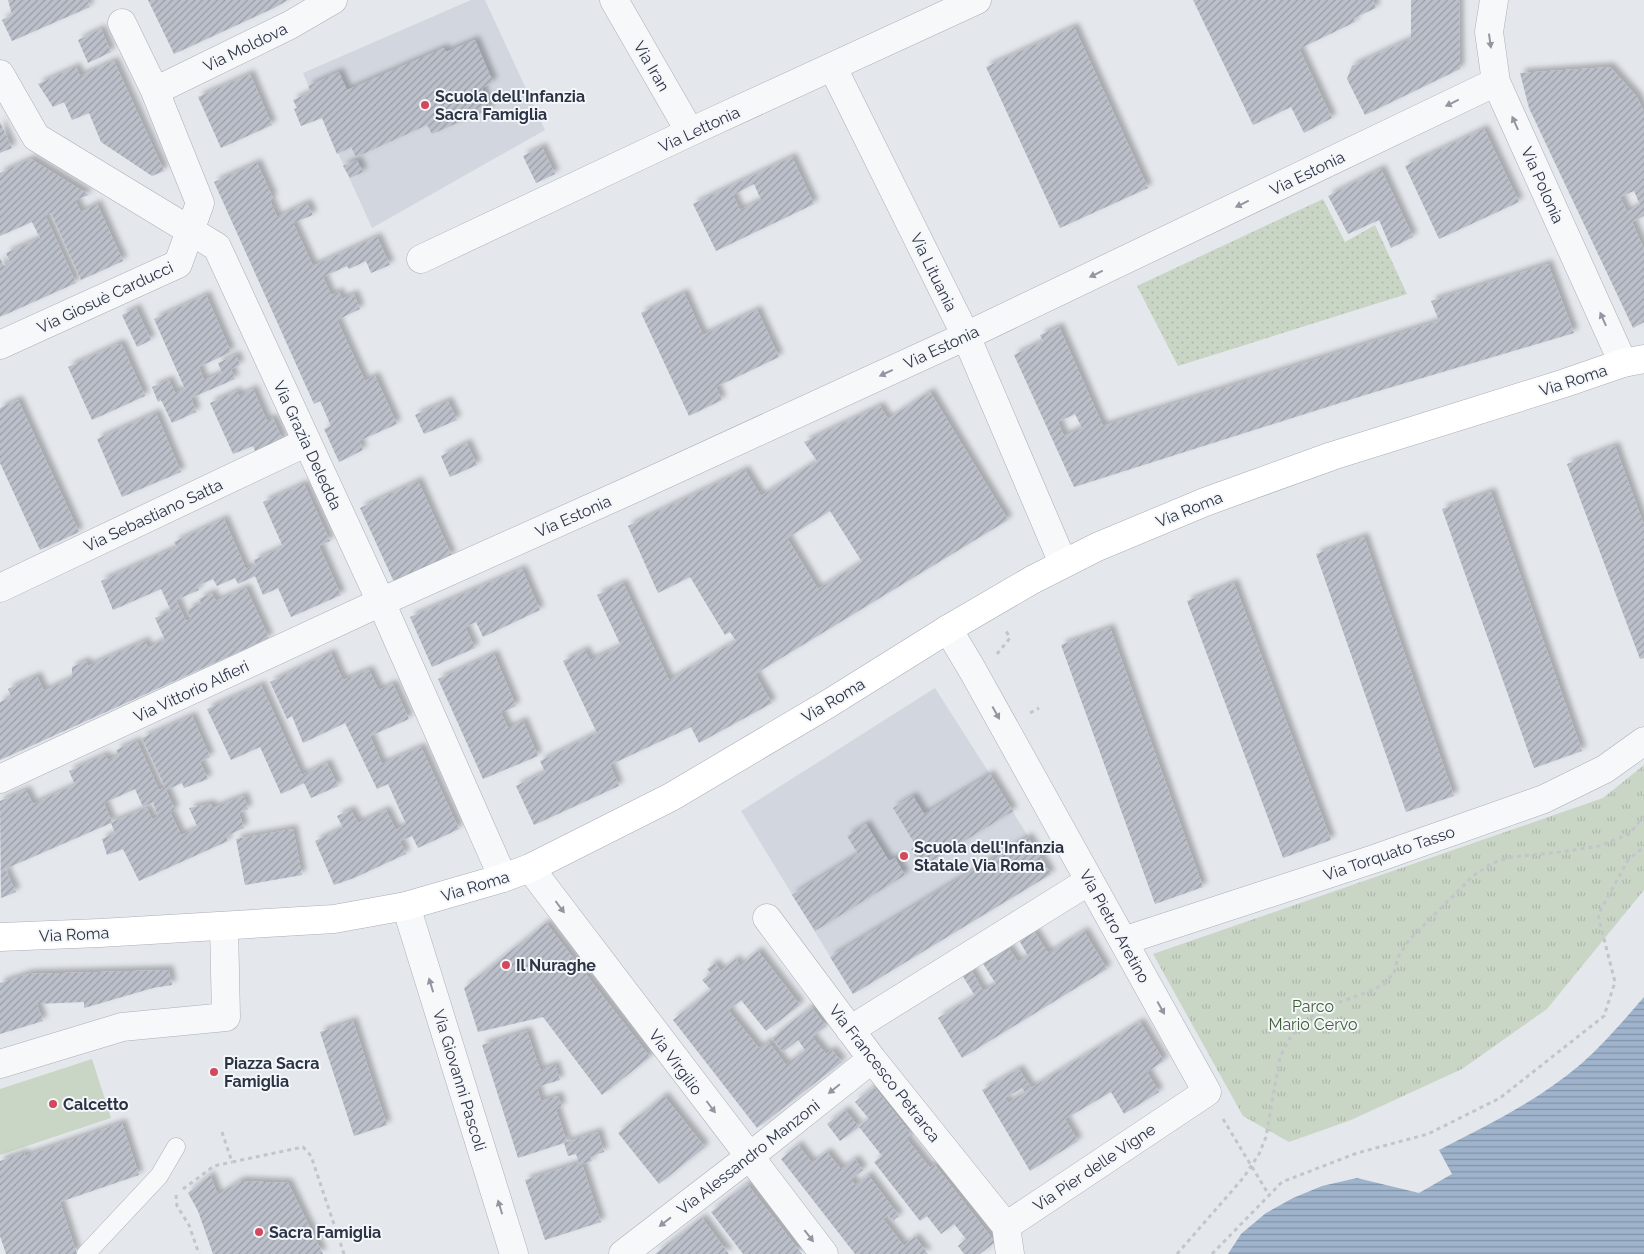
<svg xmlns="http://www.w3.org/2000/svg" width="1644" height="1254" viewBox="0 0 1644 1254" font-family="Raleway,sans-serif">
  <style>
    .built { fill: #d2d6de }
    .grass { fill: url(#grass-tufts) }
    .garden { fill: url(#garden-dots) }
    .pitch { fill: #c9d6c5 }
    .water { fill: url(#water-rules) }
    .building { fill: url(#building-hatch); fill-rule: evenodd; filter: url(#shadow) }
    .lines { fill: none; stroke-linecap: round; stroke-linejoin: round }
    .service-casing { stroke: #a9aeb7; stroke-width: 19 }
    .minor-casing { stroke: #a9aeb7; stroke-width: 29 }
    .secondary-casing { stroke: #a9aeb7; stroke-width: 29 }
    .path { stroke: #c2c5cb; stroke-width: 3; stroke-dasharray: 4 4; stroke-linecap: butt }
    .service { stroke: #f7f8fa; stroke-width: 18 }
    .minor { stroke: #f7f8fa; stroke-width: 28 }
    .secondary { stroke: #fff; stroke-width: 28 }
    .oneway { fill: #9196a0 }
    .poi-dot { fill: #d1495b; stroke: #f4f6f9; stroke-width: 2 }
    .labels { text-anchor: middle; stroke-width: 4; stroke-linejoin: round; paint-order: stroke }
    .street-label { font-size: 16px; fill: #2b3445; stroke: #f4f6f9 }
    .poi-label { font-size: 16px; font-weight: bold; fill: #2b3445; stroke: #f4f6f9; text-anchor: start }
    .park-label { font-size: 16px; fill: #3f6138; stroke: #f4f6f9 }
  </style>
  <defs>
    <pattern id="grass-tufts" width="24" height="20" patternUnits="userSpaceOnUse" patternTransform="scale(1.25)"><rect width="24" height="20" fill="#c9d6c5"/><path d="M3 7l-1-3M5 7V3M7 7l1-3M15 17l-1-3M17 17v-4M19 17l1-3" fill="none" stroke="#adb8ab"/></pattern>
    <pattern id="garden-dots" width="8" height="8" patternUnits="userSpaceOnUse" patternTransform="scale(1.25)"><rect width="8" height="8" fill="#c9d6c5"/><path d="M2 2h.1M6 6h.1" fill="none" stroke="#adb8ab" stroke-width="1.8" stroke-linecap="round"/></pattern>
    <pattern id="water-rules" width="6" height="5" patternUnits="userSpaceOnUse" patternTransform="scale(1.25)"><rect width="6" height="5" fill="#9fb4cc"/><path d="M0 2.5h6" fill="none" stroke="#8293a7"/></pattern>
    <pattern id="building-hatch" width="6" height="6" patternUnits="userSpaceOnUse" patternTransform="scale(1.25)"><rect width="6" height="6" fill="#bbc0ca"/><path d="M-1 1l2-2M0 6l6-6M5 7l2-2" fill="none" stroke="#989da6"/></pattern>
    <filter id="shadow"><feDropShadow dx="4.5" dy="-4.5" stdDeviation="2.5" flood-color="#0004"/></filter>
  </defs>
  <rect width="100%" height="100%" fill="#e4e7ec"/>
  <path class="built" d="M471 0H485L545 130 372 228 338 153 337 154 303 73Z
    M935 688 993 779 1051 874 853 994 741 811Z"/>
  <path class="grass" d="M1644 765V890L1547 1009 1462 1069 1351 1120 1289 1142 1243 1116 1153 954 1603 798Z"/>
  <path class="garden" d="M1323 199 1345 242 1375 225 1407 294 1178 366 1137 286Z"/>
  <path class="pitch" d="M92 1059 111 1118 0 1155V1089Z"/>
  <path class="water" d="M1644 997V1254H1228L1241 1234 1266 1213 1293 1198 1322 1186 1357 1178 1419 1193 1452 1174 1439 1150C1488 1125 1539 1100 1581 1064 1604 1044 1624 1020 1644 997Z"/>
  <path class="building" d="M8 0H87L90 7 12 41 2 20 12 15Z
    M148 0H288L274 8 174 54Z
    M1193 0H1373L1376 8 1354 18 1355 22 1299 49 1332 118 1304 133 1291 107 1253 125Z
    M1411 0H1459L1460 69 1365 115 1347 79 1352 66 1411 39Z
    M1074 27 1148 188 1060 228 986 67Z
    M101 29 111 52 88 63 78 40Z
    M475 40 493 82 482 88 490 109 432 134 427 125 356 157 351 147 337 154 322 118 301 126 294 109 297 108 293 100 311 92 308 86 339 72 347 90 444 48 446 52Z
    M114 61 164 171 152 176 101 142 89 113 72 120 64 102 53 107 38 84 76 67 80 76Z
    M1610 67 1637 97 1644 112V216L1632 222 1644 249V322L1633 328 1529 108 1520 73ZM1634 191 1640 205 1627 212 1620 197Z
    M250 74 272 125 221 148 198 97Z
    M0 122 12 148 0 153Z
    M1484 129 1519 202 1439 239 1405 166Z
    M542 147 555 174 536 183 523 156Z
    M792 157 814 204 716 251 693 204ZM754 184 761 200 740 210 733 195Z
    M31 159 89 195 75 200 81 212 97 204 123 261 81 280 51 213 45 215 76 283 0 317V258L4 266 10 262 6 253 40 238 32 222 0 236V173Z
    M357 160 363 172 350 178 343 166Z
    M257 163 273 198 270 200 277 217 307 203 313 215 293 223 313 266 377 237 390 265 371 273 366 261 349 269 347 266 323 277 331 295 339 292 342 299 354 294 360 309 337 320 365 381 375 376 397 424 359 441 363 450 339 462 324 429 331 426 320 401 314 404 214 182Z
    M1381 169 1413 237 1391 248 1379 220 1348 234 1328 196Z
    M1548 264 1574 333 1365 395 1074 487 1014 355 1043 341 1040 335 1059 327 1103 426 1439 321 1431 301ZM1075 414 1082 428 1064 436 1058 422Z
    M684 293 703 335 757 310 779 357 716 387 722 400 689 416 641 313Z
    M206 295 231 352 199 367 204 380 222 373 218 363 236 355 240 365 231 369 235 379 191 398 196 412 172 423 161 400 158 402 152 387 169 380 175 393 185 389 154 319Z
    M136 308 151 340 137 347 122 315Z
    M118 344 122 345 145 396 92 420 68 367Z
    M253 389 267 421 273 418 283 441 256 453 253 446 233 454 210 403 237 391 239 396Z
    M930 392 1008 520 755 674 772 703 699 743 691 727 610 765 619 786 534 825 516 786 545 772 540 761 597 733 563 661 585 650 590 660 621 646 597 595 623 583 669 680 736 641 730 632 725 635 690 577 658 593 628 526 745 470 761 496 817 461 804 442 880 406 888 419ZM830 511 862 562 818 589 787 538Z
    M18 400 79 532 40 550 0 463V408Z
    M448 401 457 420 424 434 415 415Z
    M156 413 181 472 122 497 97 439Z
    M467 443 477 465 450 477 441 456Z
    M1615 446 1644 525V658L1640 659 1567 464Z
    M418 481 452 556 394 582 360 508Z
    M304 484 330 541 319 546 341 595 291 617 278 588 263 595 255 576 238 584 235 578 217 586 213 579 197 586 199 590 176 600 186 621 191 619 187 610 201 603 199 599 212 593 216 601 246 588 269 638 0 760V702L11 697 8 689 37 676 44 691 72 678V667L86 661 88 666 145 641 148 648 165 640 155 618 171 611 161 589 113 610 101 581 177 547 174 542 224 519 246 569 256 565 254 560 283 547 263 502Z
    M1491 492 1582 751 1534 768 1442 509Z
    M1364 537 1454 796 1406 812 1316 554Z
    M522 569 540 610 483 637 476 622 465 627 475 648 432 667 410 617Z
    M1234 583 1331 840 1283 858 1187 601Z
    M1110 628 1203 887 1155 904 1061 645Z
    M331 653 343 680 369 670 379 690 393 684 409 719 370 736 382 764 421 747 459 829 418 848 412 836 400 841 406 854 354 878 334 885 315 841 343 828 337 816 351 810 358 823 386 810 396 830 406 824 388 784 377 789 345 723 303 743 292 716 287 719 270 682Z
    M494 654 516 706 501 713 508 728 523 721 538 756 483 779 438 679Z
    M261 685 302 775 327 763 338 786 311 798 304 783 281 794 260 747 231 760 207 709Z
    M192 716 210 757 200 762 208 779 184 788 182 783 166 790 175 810 170 812 181 835 198 828 189 808 211 804 213 808 244 796 248 809 239 813 244 828 226 836 228 841 139 881 123 849 107 855 102 839 115 833 111 823 5 869 16 892 1 898 0 801 26 790 33 804 75 785 69 771 105 755 108 760 119 755 116 750 137 741 159 790 165 787 142 738ZM135 789 143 807 153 802 158 817 152 819 147 808 112 822 104 803Z
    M990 774 1013 811 922 867 911 849 916 846 893 808 913 796 924 814Z
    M866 824 889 861 895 858 905 875 815 931 792 895 858 854 847 836Z
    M293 829 302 875 245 885 236 839Z
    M1028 837 1051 874 853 994 830 957Z
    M546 923 650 1057 602 1095 543 1017 478 1032 464 988Z
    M1034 931 1048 953 1084 931 1107 969 962 1058 938 1018 975 996 962 975 971 970 983 991 996 984 982 962 1008 947 1018 962 1028 956 1019 940Z
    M758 951 800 1005 766 1031 741 1000 728 1010 759 1048 768 1041 786 1065 805 1050 798 1040 783 1052 772 1038 811 1007 826 1026 812 1037 826 1054 832 1050 842 1062 757 1128 673 1020 711 990 702 980 711 973 707 969 715 963 721 971 736 959 740 966Z
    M169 970 172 985 153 988 84 1008V1002L37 1004 43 1021 0 1034V983L28 974Z
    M353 1021 387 1125 354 1136 320 1032Z
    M1140 1022 1164 1061 1147 1072 1159 1092 1124 1114 1111 1092 1065 1119 1078 1141 1030 1171 982 1090 1019 1069 1031 1088ZM1022 1088 1025 1092 1008 1103 1005 1098Z
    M527 1031 540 1070 555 1065 560 1080 537 1087 541 1101 558 1096 562 1107 556 1109 567 1142 598 1132 604 1152 590 1157 592 1161 582 1164 601 1222 545 1240 525 1180 579 1163 576 1154 568 1156 564 1143 518 1158 482 1045Z
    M874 1087 911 1134 906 1138 930 1168 934 1164 995 1242 980 1254H964L958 1246 966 1239 954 1224 941 1234 927 1216 920 1221 874 1162 882 1156 859 1127 869 1119 855 1102Z
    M664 1096 705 1147 659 1184 618 1133Z
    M845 1110 859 1127 840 1141 827 1124Z
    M122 1123 139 1175 60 1202 77 1254H6L0 1236V1161L24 1153 25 1156Z
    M798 1145 812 1163 827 1152 841 1169 855 1159 863 1170 851 1179 855 1185 868 1175 899 1216 893 1221 888 1215 883 1219 904 1246 915 1237 928 1254H855L781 1159Z
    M210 1175 218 1195 240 1181 288 1183 323 1254H213L198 1211 188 1193Z
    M747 1184 802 1254H743L711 1212Z
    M702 1218 729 1254H655Z"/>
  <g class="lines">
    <defs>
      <path id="service" d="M86 1254 159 1176 176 1147"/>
      <path id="minor" d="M614 0 690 132
        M1494 0 1489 32 1496 82 1623 363
        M833 68 966 336 1063 563
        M0 74 36 137 217 247 381 602 503 878
        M155 91 290 25 333 0
        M421 259 690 132 977 0
        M0 345 178 264 200 203 155 91 122 23
        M0 588 307 442
        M948 629 973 671 1207 1092 1006 1226
        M0 779 381 602 633 489 966 336 1496 82
        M530 868 824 1254
        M406 906 514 1254
        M767 918 872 1059 1006 1226 1010 1254
        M1123 941 1377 858 1544 799 1605 769 1644 741
        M850 1030 1089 881
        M0 1064 122 1027 226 1017 224 926
        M623 1254 749 1157 872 1059"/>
      <path id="secondary" d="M0 937 100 933 334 919 406 906 503 878 530 868 671 797 828 704 948 629 1032 580 1097 547 1205 502 1332 456 1565 383 1623 363 1644 359"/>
    </defs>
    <use href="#service" class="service-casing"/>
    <use href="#minor" class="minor-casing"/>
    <use href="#secondary" class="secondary-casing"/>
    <path class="path" d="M997 654 1010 638 1006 631
      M1030 713 1039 708
      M1223 1119 1269 1195
      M222 1132 232 1162 303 1147 311 1156 344 1254
      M183 1189 214 1166 232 1162
      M176 1195 177 1206 189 1225 199 1254
      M1177 1254 1244 1177 1259 1154 1266 1137 1280 1057 1290 1038 1305 1021 1326 1007 1373 990 1385 983 1394 973 1398 957 1409 940 1473 876 1492 863 1512 857 1561 852 1599 846 1629 834 1644 816
      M1212 1254 1282 1182 1357 1153 1428 1134 1500 1098 1604 1016 1615 982 1598 915 1628 860 1644 847"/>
    <use href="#service" class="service"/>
    <use href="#minor" class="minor"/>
    <use href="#secondary" class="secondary"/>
  </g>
  <defs><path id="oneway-solid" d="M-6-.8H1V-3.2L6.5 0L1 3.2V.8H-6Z" transform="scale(1.25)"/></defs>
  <g class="oneway">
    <use href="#oneway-solid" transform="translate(1490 41) rotate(82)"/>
    <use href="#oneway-solid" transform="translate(1452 103) rotate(154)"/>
    <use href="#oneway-solid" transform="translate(1515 123) rotate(-114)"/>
    <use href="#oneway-solid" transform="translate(1242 204) rotate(154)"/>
    <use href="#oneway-solid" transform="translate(1096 274) rotate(154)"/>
    <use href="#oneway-solid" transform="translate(1603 319) rotate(-114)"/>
    <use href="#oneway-solid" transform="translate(886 373) rotate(155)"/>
    <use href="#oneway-solid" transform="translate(996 713) rotate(61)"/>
    <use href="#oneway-solid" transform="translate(560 907) rotate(53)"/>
    <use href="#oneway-solid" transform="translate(431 985) rotate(-107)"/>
    <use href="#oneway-solid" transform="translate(1161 1008) rotate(61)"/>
    <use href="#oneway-solid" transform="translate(834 1089) rotate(141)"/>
    <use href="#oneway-solid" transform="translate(711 1107) rotate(53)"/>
    <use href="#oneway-solid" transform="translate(500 1207) rotate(-107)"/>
    <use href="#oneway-solid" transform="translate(665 1222) rotate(142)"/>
    <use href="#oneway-solid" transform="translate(809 1236) rotate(52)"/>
  </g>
  <g class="poi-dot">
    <circle cx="425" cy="105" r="5"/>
    <circle cx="904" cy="856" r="5"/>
    <circle cx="506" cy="965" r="5"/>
    <circle cx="214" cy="1072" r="5"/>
    <circle cx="53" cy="1104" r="5"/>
    <circle cx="259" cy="1232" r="5"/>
  </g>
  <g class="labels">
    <g class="street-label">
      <text transform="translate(245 47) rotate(-26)" y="6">Via Moldova</text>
      <text transform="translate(652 66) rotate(60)" y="6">Via Iran</text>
      <text transform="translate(699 129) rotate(-25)" y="6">Via Lettonia</text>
      <text transform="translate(1307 173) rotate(-26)" y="6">Via Estonia</text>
      <text transform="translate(1543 185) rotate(66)" y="6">Via Polonia</text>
      <text transform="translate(934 272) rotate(64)" y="6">Via Lituania</text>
      <text transform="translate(105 297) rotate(-25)" y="6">Via Giosuè Carducci</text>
      <text transform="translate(941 347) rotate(-25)" y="6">Via Estonia</text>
      <text transform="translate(1573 380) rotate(-18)" y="6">Via Roma</text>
      <text transform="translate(308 445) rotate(65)" y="6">Via Grazia Deledda</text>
      <text transform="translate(1189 509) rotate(-22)" y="6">Via Roma</text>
      <text transform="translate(153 515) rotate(-25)" y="6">Via Sebastiano Satta</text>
      <text transform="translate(573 516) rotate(-24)" y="6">Via Estonia</text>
      <text transform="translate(191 691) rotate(-25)" y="6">Via Vittorio Alfieri</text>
      <text transform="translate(833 700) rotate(-31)" y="6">Via Roma</text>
      <text transform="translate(1389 853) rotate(-19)" y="6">Via Torquato Tasso</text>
      <text transform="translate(475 886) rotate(-17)" y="6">Via Roma</text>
      <text transform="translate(1115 926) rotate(61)" y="6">Via Pietro Aretino</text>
      <text transform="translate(74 934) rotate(-3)" y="6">Via Roma</text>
      <text transform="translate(676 1062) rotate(53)" y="6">Via Virgilio</text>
      <text transform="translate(885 1073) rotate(52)" y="6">Via Francesco Petrarca</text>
      <text transform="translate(460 1080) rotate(73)" y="6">Via Giovanni Pascoli</text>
      <text transform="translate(748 1157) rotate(-38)" y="6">Via Alessandro Manzoni</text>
      <text transform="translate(1094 1167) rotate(-34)" y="6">Via Pier delle Vigne</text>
    </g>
    <g class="poi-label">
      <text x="435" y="102">Scuola dell'Infanzia<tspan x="435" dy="18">Sacra Famiglia</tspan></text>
      <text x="914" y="853">Scuola dell'Infanzia<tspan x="914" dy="18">Statale Via Roma</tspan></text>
      <text x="516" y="971">Il Nuraghe</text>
      <text x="224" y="1069">Piazza Sacra<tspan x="224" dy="18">Famiglia</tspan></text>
      <text x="63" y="1110">Calcetto</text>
      <text x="269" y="1238">Sacra Famiglia</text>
    </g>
    <g class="park-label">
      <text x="1313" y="1012">Parco<tspan x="1313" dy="18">Mario Cervo</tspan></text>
    </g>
  </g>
</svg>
